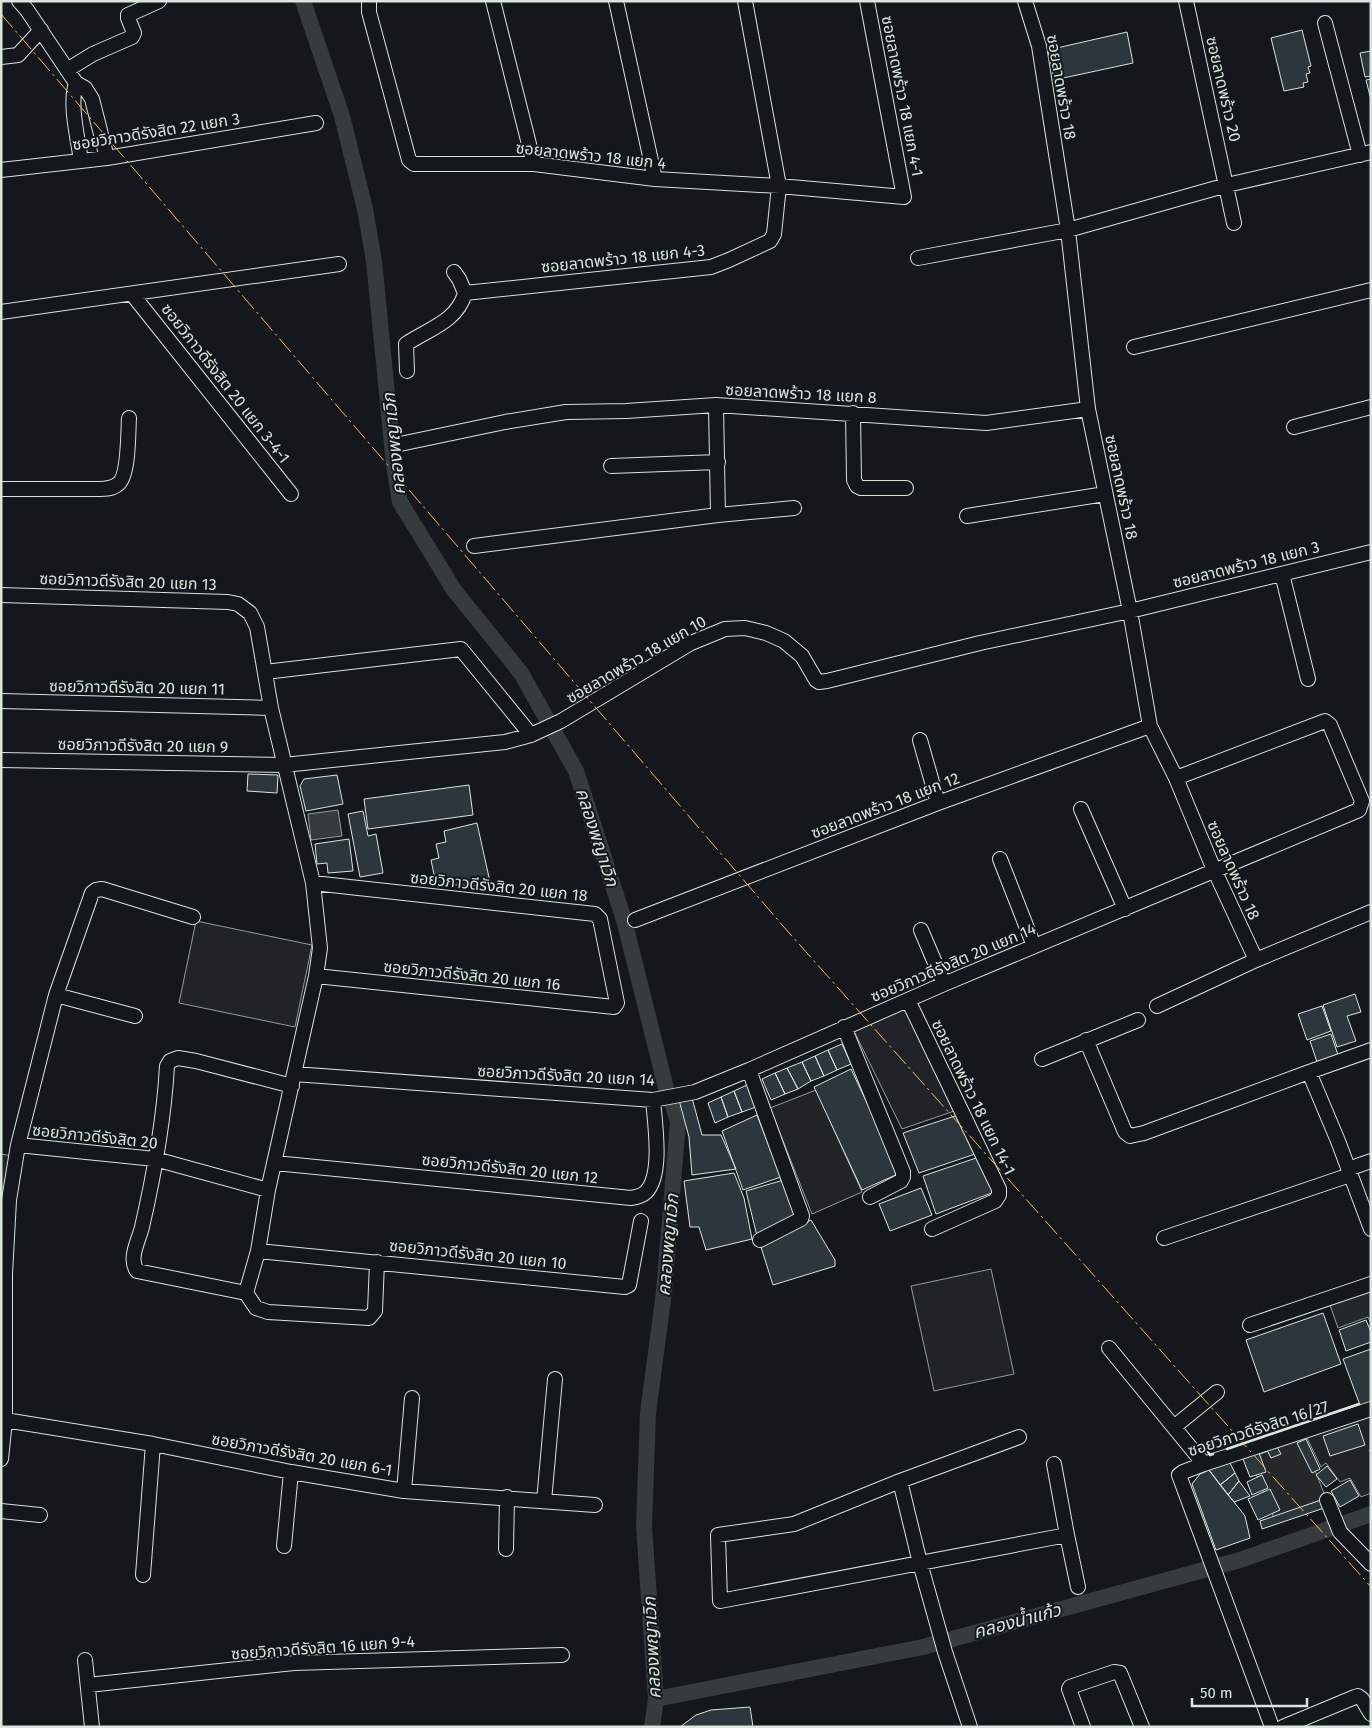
<svg xmlns="http://www.w3.org/2000/svg" width="1372" height="1728" viewBox="0 0 1372 1728" font-family="'Fira Sans','Noto Sans Thai',sans-serif">
  <style>
    .green { fill: #202428; stroke: #939e99 }
    .parking { fill: #24282b; stroke: #939e99 }
    .water { fill: #363b3e; stroke: #939e99 }
    .lines { fill: none; stroke-linecap: round; stroke-linejoin: round }
    .canal { stroke: #363b3e; stroke-width: 16 }
    .building { fill: #2c363c; stroke: #d8e6dc }
    .street-casing { stroke: #d8e6dc; stroke-width: 16 }
    .street { stroke: #14181c; stroke-width: 14 }
    .wall { stroke: #d8e6dc; stroke-width: 2.5 }
    .power { stroke: #ffb74d; stroke-width: 1; stroke-dasharray: 18 4 2.5 4; stroke-linecap: butt }
    .labels { text-anchor: middle; stroke-width: 4; stroke-linejoin: round; paint-order: stroke }
    .street-label { font-size: 16px; fill: #d8e6dc; stroke: #14181c }
    .water-label { font-size: 18px; font-style: italic; fill: #d8e6dc; stroke: #14181c }
  </style>
  <rect width="100%" height="100%" fill="#14181c"/>
  <path class="green" d="M196 921 312 945 295 1027 179 1003Z
    M906 1006 957 1110 902 1129 854 1031Z
    M816 1090 862 1192 812 1214 770 1108Z
    M1 1154 12 1156 5 1197H1Z
    M991 1269 1014 1374 934 1391 911 1286Z
    M1371 1414V1449L1369 1450 1371 1454V1493L1361 1497 1350 1478 1340 1482 1326 1463 1321 1467 1306 1436Z"/>
  <path class="parking" d="M1371 1291V1324L1368 1317 1338 1328 1330 1305Z
    M1302 1438 1326 1498 1274 1518 1252 1464 1248 1459Z"/>
  <path class="water" d="M338 810 342 836 311 840 308 814Z"/>
  <g class="lines">
    <path class="canal" d="M303 1 342 116 365 209 374 261 394 465 400 502 454 590 521 673 576 771 624 920 668 1096 673 1105 678 1122 664 1292 648 1413 644 1526 656 1699 652 1727
      M656 1699 923 1647 1240 1560 1371 1514"/>
  </g>
  <path class="building" d="M1302 30 1311 66 1308 67 1310 73 1306 74 1308 82 1303 83 1304 87 1284 91 1271 38Z
    M1127 32 1133 63 1054 80 1048 50Z
    M1371 51V76L1365 77 1360 53Z
    M1371 79V100L1366 80Z
    M248 774 278 775 277 793 247 791Z
    M337 775 343 804 306 811 300 786 304 779Z
    M469 785 473 815 368 829 364 799Z
    M363 811 368 836 376 834 383 873 360 877 348 814Z
    M477 823 490 882 481 886 436 884 431 860 439 858 436 844 446 842 444 831Z
    M349 839 353 871 328 873 327 863 317 864 315 844Z
    M1355 994 1361 1012 1347 1016 1356 1041 1337 1047 1323 1005Z
    M1322 1006 1331 1031 1307 1040 1298 1014Z
    M1331 1034 1339 1058 1318 1065 1310 1041Z
    M842 1044 851 1064 837 1070 828 1050Z
    M828 1050 837 1070 824 1076 815 1056Z
    M815 1056 824 1076 811 1081 802 1062Z
    M802 1062 811 1081 798 1089 787 1068Z
    M787 1068 798 1089 785 1094 775 1073Z
    M851 1069 900 1173 862 1190 814 1087Z
    M775 1073 785 1094 771 1100 762 1079Z
    M747 1085 756 1107 742 1112 734 1091Z
    M734 1091 742 1112 728 1117 721 1097Z
    M721 1097 728 1117 715 1123 708 1103Z
    M692 1098 702 1135H721L736 1169 692 1175 689 1137 679 1100Z
    M757 1115 781 1177 743 1190 722 1131Z
    M958 1115 978 1153 919 1173 903 1133Z
    M979 1157 997 1191 936 1214 923 1176Z
    M734 1173 744 1198 752 1239 706 1250 699 1227H690L684 1181Z
    M787 1179 800 1215 757 1236 746 1191Z
    M921 1188 932 1215 890 1231 879 1204Z
    M811 1220 835 1260V1266L773 1285 760 1244Z
    M1323 1313 1341 1364 1264 1392 1246 1340Z
    M1366 1320 1371 1332V1342L1346 1351 1339 1330Z
    M1371 1349V1404L1361 1408 1343 1359Z
    M1358 1424 1365 1445 1330 1456 1323 1436Z
    M1306 1439 1320 1469 1312 1473 1297 1443Z
    M1276 1445 1281 1454 1271 1458 1267 1450Z
    M1259 1453 1266 1472 1250 1477 1243 1459Z
    M1230 1463 1235 1473 1220 1485 1209 1470Z
    M1327 1466 1337 1479 1326 1487 1316 1475Z
    M1209 1470 1245 1516 1250 1538 1216 1550 1192 1484 1200 1474Z
    M1235 1473 1239 1481 1228 1495 1220 1485Z
    M1262 1475 1268 1488 1252 1495 1247 1482Z
    M1350 1480 1359 1496 1340 1507 1331 1491Z
    M1239 1481 1250 1496 1234 1502 1228 1495Z
    M1270 1489 1280 1510 1258 1520 1248 1499Z
    M1321 1500 1324 1508 1262 1529 1260 1521Z
    M750 1707 753 1727H680L696 1715 711 1710Z"/>
  <g class="lines">
    <defs>
      <path id="street" d="M19 1 27 10 76 83 85 88 92 99 107 158
        M369 1V12L409 160 414 164H534L655 179 779 186 904 197 867 1
        M493 1 534 164
        M616 1 655 179
        M1025 1 1039 46 1068 230 1088 409 1130 611 1150 726 1176 778 1212 865 1256 960
        M1186 1 1234 223
        M1325 23 1360 155
        M1 57 18 55 41 30
        M67 70 93 54 132 37 134 33 128 18V15L159 1
        M76 83C69 105 78 138 81 161
        M1 170 107 158 316 123
        M918 258 1068 230 1227 185 1371 152
        M454 272 459 279 465 293 711 267 729 260 770 241 774 234 779 186 745 1
        M132 294 291 494
        M1 312 339 264
        M1134 347 1371 290
        M407 371 406 344C428 329 457 322 465 293
        M853 413 854 480 857 486 861 488H906
        M1294 427 1371 407
        M400 444 505 422 566 412 626 411 716 405
        M611 466 718 462
        M1 489H99C105 489 112 489 118 484 129 476 128 433 129 418
        M718 515 794 508
        M967 516 1105 494
        M474 546 718 515 716 405 986 423 1088 409
        M1282 574 1308 679
        M1 595 228 602 238 604 250 613 257 627 271 708 313 883 320 948 316 976 294 1074 268 1190 258 1251 246 1293
        M265 672 461 649 531 735
        M1 701 271 708
        M920 740 938 803
        M1 760 284 765 505 742 531 735 561 721 691 643 725 629 745 628 766 633 784 641 802 656 816 680 819 682 827 681 980 643 1130 611 1371 552
        M1081 809 1125 909
        M1000 859 1034 946
        M313 883 595 914 600 919 617 1003 614 1007 316 976
        M635 920 938 803 1150 726
        M921 930 944 984
        M56 995 135 1016
        M908 1000 999 1189V1195L995 1201 932 1229
        M1157 1006 1256 960 1371 912
        M844 1027 903 1172V1177L901 1181 870 1197
        M1086 1040 1125 1132 1130 1136 1144 1133 1309 1072 1338 1141 1371 1229
        M1042 1059 1138 1020
        M749 1070 802 1216 801 1219 760 1240
        M1309 1072 1371 1050
        M294 1074 653 1100 695 1092 749 1070 944 984 1359 810 1362 801 1330 725 1325 721 1176 778
        M292 1086 196 1061 178 1058 170 1061 167 1066C164 1120 154 1175 142 1227 139 1240 128 1258 137 1271L246 1293 256 1308 268 1312 369 1318 375 1311 377 1262
        M18 1145 56 995 92 893 96 890 102 889 193 917
        M275 1163 631 1198C637 1197 642 1196 646 1192 663 1175 655 1124 653 1100
        M1348 1169 1371 1161
        M1164 1238 1350 1175
        M258 1251 625 1287 629 1285 641 1221
        M1 1274H5L9 1200 18 1145 155 1159 268 1190
        M1250 1325 1371 1284
        M1109 1348 1204 1464
        M5 1420 153 1444 291 1472 404 1491 595 1505
        M1174 1427 1217 1392
        M1019 1437 900 1481 794 1524 718 1535 720 1601 1067 1535 1054 1464
        M1 1459 5 1420V1274
        M900 1481 920 1563 945 1652 970 1727
        M404 1491 412 1398
        M1327 1500 1340 1532 1371 1564
        M544 1501 555 1379
        M1 1511 40 1515
        M1067 1535 1078 1587
        M284 1546 291 1472
        M506 1549 507 1497
        M143 1575 153 1444
        M85 1660 92 1727
        M88 1685 294 1663 562 1655
        M1083 1727 1069 1689 1070 1687 1114 1672 1120 1673 1142 1727
        M1272 1727 1179 1475 1183 1472 1204 1464 1371 1409
        M1283 1727 1355 1697 1358 1696 1362 1699 1371 1714"/>
    </defs>
    <use href="#street" class="street-casing"/>
    <use href="#street" class="street"/>
    <path class="wall" d="M1203 1444 1210 1455 1213 1454
      M1227 1449 1359 1404"/>
    <path class="power" d="M1 14 783 926 1371 1587"/>
  </g>
  <g class="labels">
    <g class="street-label">
      <text transform="translate(1062 87) rotate(80)" y="6">ซอยลาดพร้าว 18</text>
      <text transform="translate(1224 89) rotate(77)" y="6">ซอยลาดพร้าว 20</text>
      <text transform="translate(903 96) rotate(79)" y="6">ซอยลาดพร้าว 18 แยก 4-1</text>
      <text transform="translate(156 131) rotate(-9)" y="6">ซอยวิภาวดีรังสิต 22 แยก 3</text>
      <text transform="translate(591 155) rotate(6)" y="6">ซอยลาดพร้าว 18 แยก 4</text>
      <text transform="translate(623 258) rotate(-6)" y="6">ซอยลาดพร้าว 18 แยก 4-3</text>
      <text transform="translate(226 383) rotate(52)" y="6">ซอยวิภาวดีรังสิต 20 แยก 3-4-1</text>
      <text transform="translate(801 393) rotate(3)" y="6">ซอยลาดพร้าว 18 แยก 8</text>
      <text transform="translate(1122 487) rotate(78)" y="6">ซอยลาดพร้าว 18</text>
      <text transform="translate(1246 564) rotate(-14)" y="6">ซอยลาดพร้าว 18 แยก 3</text>
      <text transform="translate(128 581) rotate(2)" y="6">ซอยวิภาวดีรังสิต 20 แยก 13</text>
      <text transform="translate(636 659) rotate(-30)" y="6">ซอยลาดพร้าว 18 แยก 10</text>
      <text transform="translate(137 687) rotate(1)" y="6">ซอยวิภาวดีรังสิต 20 แยก 11</text>
      <text transform="translate(143 745) rotate(1)" y="6">ซอยวิภาวดีรังสิต 20 แยก 9</text>
      <text transform="translate(885 805) rotate(-21)" y="6">ซอยลาดพร้าว 18 แยก 12</text>
      <text transform="translate(1234 870) rotate(66)" y="6">ซอยลาดพร้าว 18</text>
      <text transform="translate(499 886) rotate(6)" y="6">ซอยวิภาวดีรังสิต 20 แยก 18</text>
      <text transform="translate(953 962) rotate(-23)" y="6">ซอยวิภาวดีรังสิต 20 แยก 14</text>
      <text transform="translate(472 975) rotate(6)" y="6">ซอยวิภาวดีรังสิต 20 แยก 16</text>
      <text transform="translate(566 1075) rotate(3)" y="6">ซอยวิภาวดีรังสิต 20 แยก 14</text>
      <text transform="translate(974 1097) rotate(64)" y="6">ซอยลาดพร้าว 18 แยก 14-1</text>
      <text transform="translate(95 1136) rotate(6)" y="6">ซอยวิภาวดีรังสิต 20</text>
      <text transform="translate(510 1168) rotate(6)" y="6">ซอยวิภาวดีรังสิต 20 แยก 12</text>
      <text transform="translate(478 1254) rotate(6)" y="6">ซอยวิภาวดีรังสิต 20 แยก 10</text>
      <text transform="translate(1258 1428) rotate(-18)" y="6">ซอยวิภาวดีรังสิต 16/27</text>
      <text transform="translate(302 1454) rotate(10)" y="6">ซอยวิภาวดีรังสิต 20 แยก 6-1</text>
      <text transform="translate(323 1647) rotate(-4)" y="6">ซอยวิภาวดีรังสิต 16 แยก 9-4</text>
    </g>
    <g class="water-label">
      <text transform="translate(394 444) rotate(-96)" y="6">คลองพญาเวิก</text>
      <text transform="translate(597 837) rotate(72)" y="6">คลองพญาเวิก</text>
      <text transform="translate(668 1245) rotate(-85)" y="6">คลองพญาเวิก</text>
      <text transform="translate(1017 1621) rotate(-15)" y="6">คลองน้ำแก้ว</text>
      <text transform="translate(652 1648) rotate(-93)" y="6">คลองพญาเวิก</text>
    </g>
  </g>
  <rect width="1372" height="1728" fill="none" stroke="#d8e6dc" stroke-width="5"/>
  <path d="M1192 1698v8h115v-8" fill="none" stroke="#d8e6dc" stroke-width="2.5"/>
  <text x="1200" y="1698" font-size="15" fill="#d8e6dc" stroke="#14181c" stroke-width="4" paint-order="stroke">50 m</text>
</svg>
